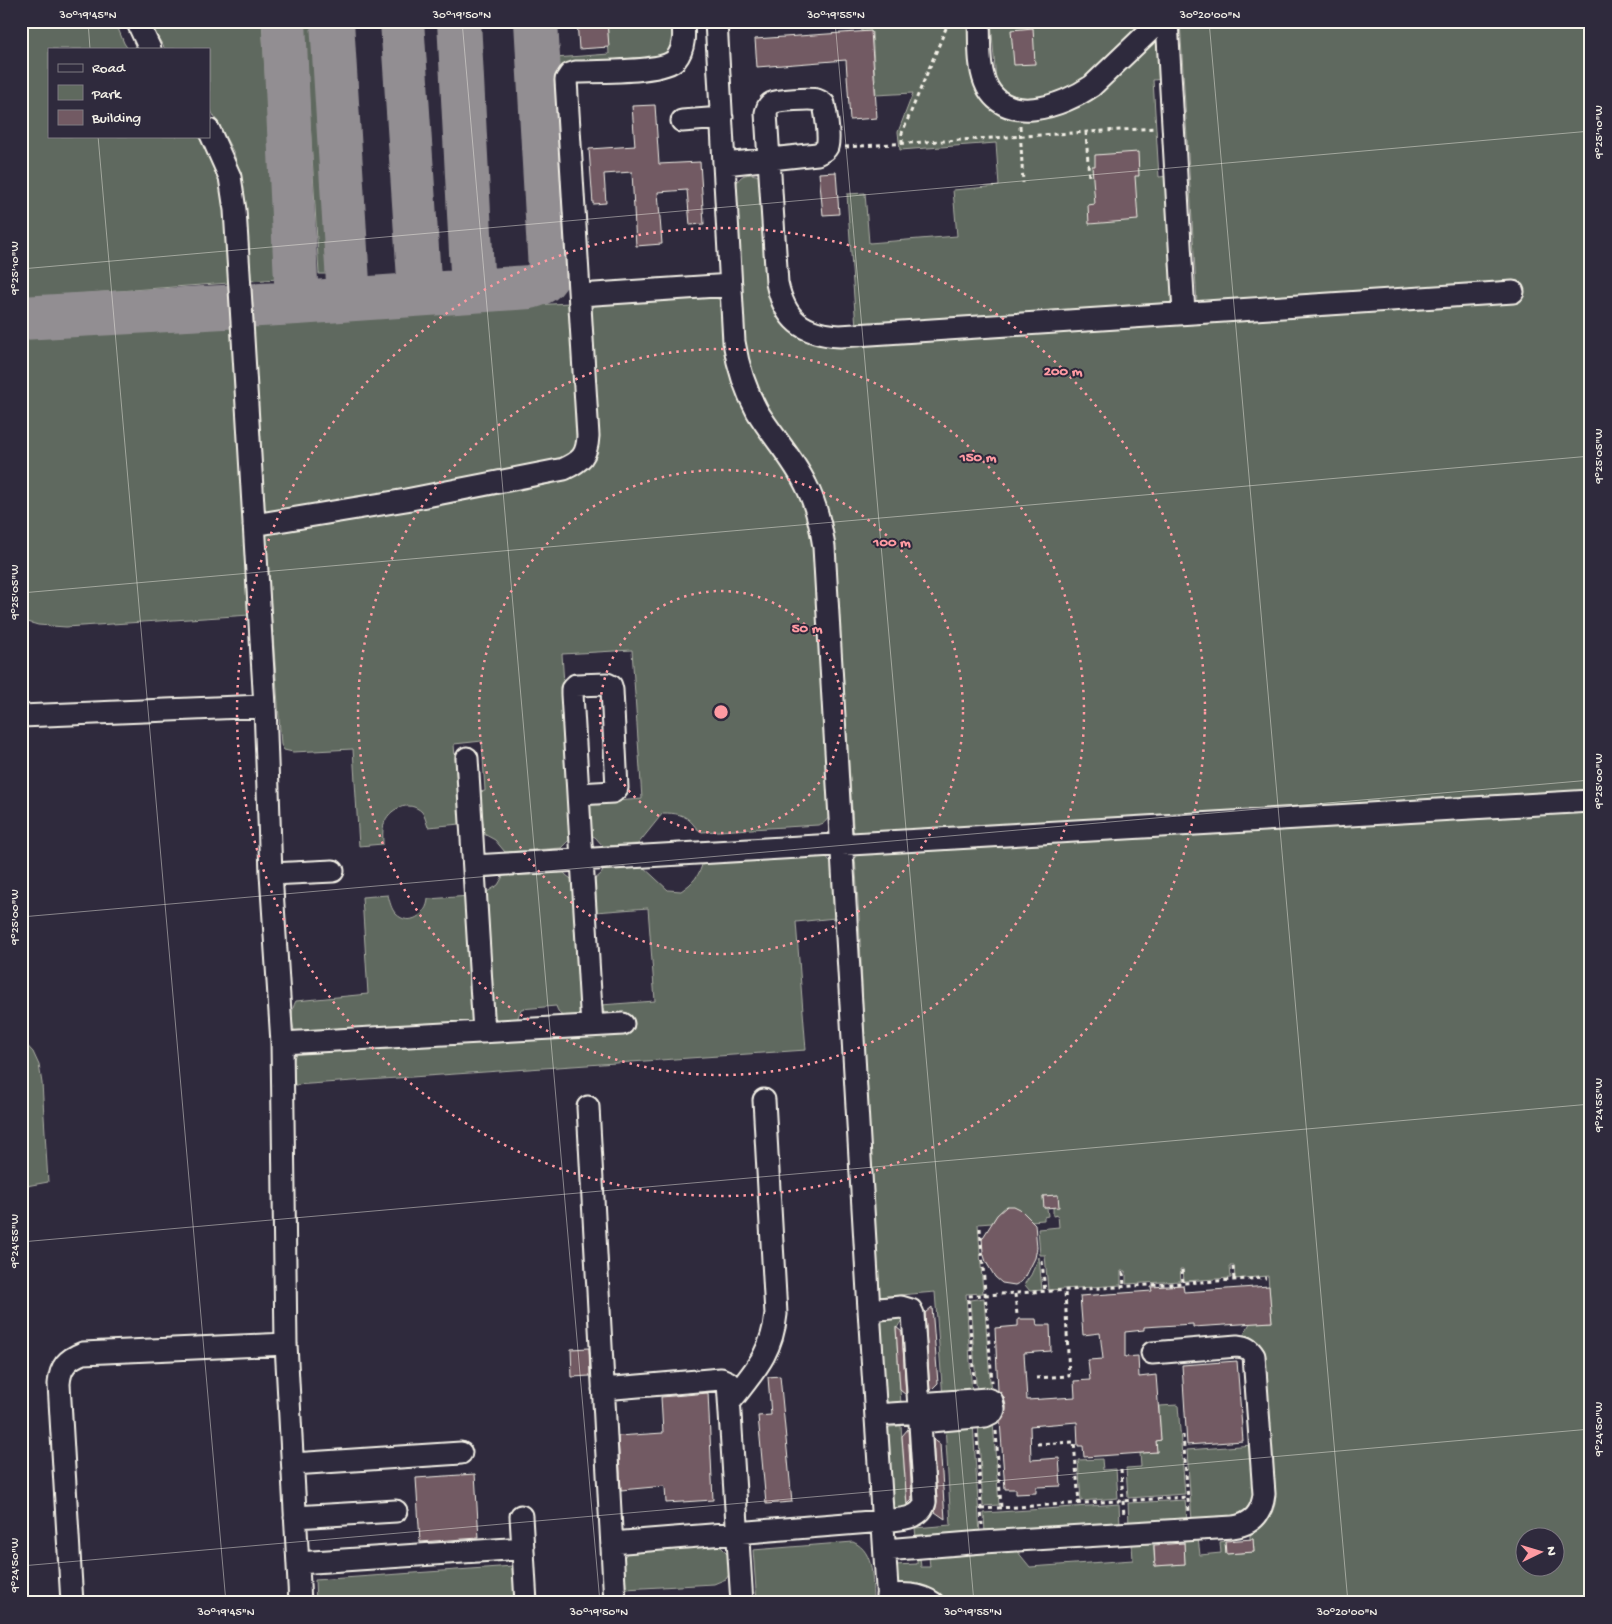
<svg xmlns="http://www.w3.org/2000/svg" width="1612" height="1624" viewBox="0 0 1612 1624" font-family="'Gochi Hand',sans-serif">
  <style>
    .green { fill: #5f695e; stroke: #aaada3; fill-rule: evenodd }
    .lines { fill: none; stroke-linecap: round; stroke-linejoin: round }
    .taxiway { stroke: #928e92; stroke-width: 44 }
    .building { fill: #725a63; stroke: #f4f1e8 }
    .minor-casing { stroke: #f4f1e8; stroke-width: 25 }
    .path { stroke: #f4f1e8; stroke-width: 3; stroke-dasharray: 4 4; stroke-linecap: butt }
    .minor { stroke: #2f2a3d; stroke-width: 21 }
    .ticks { fill: none; stroke: #f4f1e8; stroke-width: 1; stroke-opacity: 0.45 }
    .ring { fill: none; stroke: #ff9aa2; stroke-width: 2.5; stroke-dasharray: 2.5 5 }
    .centre { fill: #ff9aa2; stroke: #2f2a3d; stroke-width: 2.5 }
    .ring-label { font-size: 15px; text-anchor: middle; font-weight: bold; fill: #ff9aa2; stroke: #2f2a3d; stroke-width: 4; stroke-linejoin: round; paint-order: stroke }
    .neatline { fill: none; stroke: #f4f1e8; stroke-width: 2 }
    .ticks-label { font-size: 12px; text-anchor: middle; fill: #f4f1e8 }
  </style>
  <rect width="100%" height="100%" fill="#2f2a3d"/>
  <filter id="ink" filterUnits="userSpaceOnUse"><feTurbulence type="fractalNoise" baseFrequency=".02" numOctaves="2"/><feDisplacementMap in="SourceGraphic" scale="10" xChannelSelector="R" yChannelSelector="G"/><feConvolveMatrix kernelMatrix="1 2 1 2 8 2 1 2 1" color-interpolation-filters="sRGB"/></filter>
  <g filter="url(#ink)">
    <path class="green" d="M21 21H115L124 43 128 49H49V136H198C202 144 209 151 212 159 230 197 227 242 229 283L21 298Z
      M148 21H262L278 279 250 281 241 180 234 153 209 107V49H165Z
      M304 21H318L334 274H319Z
      M607 21H679L672 55 572 69 576 287 567 288 555 58 609 54Z
      M861 21H973L977 79 1014 116C1031 115 1052 116 1068 111 1093 104 1129 64 1149 46L1154 43H1158L1165 79 1153 80 1159 177 1169 176 1175 297 1166 306 856 328 847 194 865 193 869 243 957 236 953 190 999 186 996 143 900 150 898 132 913 93 876 95 872 32H862Z
      M991 21H1146L1085 81 1068 91 1028 100 1005 95 996 81Z
      M1180 21H1591V1603H897L894 1565 917 1564V1558H920L921 1567H930L929 1557 1017 1551 1030 1567 1133 1560 1132 1544 1153 1542 1155 1566 1185 1564 1184 1540 1198 1538 1200 1555 1221 1553 1220 1542 1225 1541 1226 1554 1254 1552 1253 1539H1250V1535C1262 1529 1272 1517 1275 1504L1266 1360C1265 1344 1256 1340 1241 1340L1250 1323 1272 1322 1268 1276 1235 1279 1234 1266H1230L1231 1278 1184 1281 1183 1269H1180L1181 1281 1126 1284V1271H1121V1285L1048 1290 1045 1255H1040L1038 1229 1059 1227 1058 1215 1053 1216V1207L1058 1195 1043 1196 1044 1208H1047L1048 1216 1044 1217V1220L1030 1221C1015 1201 1005 1202 992 1223L978 1224 983 1293 966 1294 972 1396 943 1398 935 1292 876 1297 859 917 849 764 832 535 762 401 754 382 744 342 736 185C740 173 750 173 760 176L788 328C802 340 809 341 827 344L1198 320ZM1524 1536H1554V1566H1524Z
      M713 295 720 301 787 471 808 517 814 537 830 816 824 823 818 825 702 832C698 830 696 828 693 824 685 814 675 813 663 813L638 844 603 846 595 837 590 835 589 803 642 799 632 650 562 654 574 835 561 848 505 852 495 840 484 834 480 792 485 791 482 741 454 744 460 824 428 827C426 822 425 816 422 812 409 799 388 809 384 824 382 830 383 838 383 844L359 846 353 749 293 752 284 750 281 745 251 333 252 325 258 321 265 320Z
      M232 323 250 615 66 627 38 625 21 620V334Z
      M826 856 832 864 833 870 835 918 796 922 806 1050 295 1085 293 1061 296 1053 300 1051 609 1015 604 1012 601 1005 655 1001 648 908 595 912 594 880 601 874 606 866 641 865 668 890 681 891C693 883 700 875 703 861Z
      M562 870 566 875 575 882 583 1012 577 1018C565 1018 560 1018 556 1006L521 1009 517 1020 500 1023 494 1016 487 892 498 885 505 873Z
      M388 895C390 902 391 909 396 914 409 927 427 915 428 899L470 896 477 1023 295 1032C291 1023 291 1009 296 1001L368 994 362 897Z
      M21 1039 33 1052 39 1065 42 1083 48 1182 21 1187Z
      M1039 1257 1042 1290 1030 1291 1025 1285V1283L1031 1275Z
      M984 1298 991 1395 977 1396 970 1300Z
      M903 1318 897 1328H896L901 1405 887 1404 885 1402 880 1323 886 1319Z
      M1178 1405 1185 1494 1128 1498 1126 1468 1141 1467 1140 1453 1157 1452 1156 1441 1161 1440 1159 1406Z
      M993 1422 999 1505 983 1506 978 1423Z
      M973 1423 980 1534 916 1538 915 1528 951 1525 945 1425Z
      M901 1426 907 1508 897 1509 891 1505 886 1431 890 1427Z
      M1253 1445 1256 1500 1247 1516 1192 1521 1187 1450Z
      M1102 1459 1103 1470 1116 1469 1118 1498 1081 1501 1078 1460Z
      M1185 1500 1187 1521 1129 1525 1128 1503Z
      M1119 1504 1120 1525 985 1534 984 1513Z
      M853 1542C876 1552 872 1582 873 1603H757L753 1550Z
      M716 1546 721 1547 729 1555 730 1573 726 1579 714 1584 625 1589 623 1559 628 1552Z
      M513 1566 516 1603H316L315 1580Z"/>
    <g class="lines">
      <path class="taxiway" d="M284 21 297 303
        M332 21 349 299
        M402 21 420 294
        M459 21 473 291
        M21 318 297 303 530 287C540 284 547 281 550 270L536 21"/>
    </g>
    <path class="building" d="M577 21H607L609 47 579 49Z
      M1033 28 1035 64 1014 65 1011 30Z
      M871 31 877 118 850 120 846 60 757 67 755 39Z
      M655 105 659 164 700 162 704 224 690 225 687 190 658 192 662 244 636 246 632 172 604 174 606 203 593 204 589 149 635 146 632 106Z
      M1138 152 1139 176H1135L1138 220 1089 224 1088 205 1095 204 1092 166H1095V155Z
      M836 172 839 214 823 215 819 173Z
      M1058 1195 1059 1207 1044 1208 1043 1196Z
      M1007 1206H1014L1020 1209 1035 1224 1037 1248 1035 1258 1026 1276 1021 1282 1015 1285 1002 1283 995 1277 986 1262 983 1252 982 1239 997 1215Z
      M1183 1285 1184 1292 1269 1286 1272 1322 1193 1327V1324L1144 1327V1330L1125 1332V1357L1138 1356 1139 1377 1156 1375 1161 1440 1156 1441 1157 1452 1084 1457 1083 1446H1078L1077 1422 1030 1426 1031 1460 1059 1458 1061 1486 1036 1487V1493L1016 1494V1489H1005L1000 1421 1005 1416 1006 1406 1004 1398 998 1391 995 1328 1018 1326V1319H1036L1037 1325H1050L1051 1351 1024 1353 1027 1400 1075 1397 1074 1381 1090 1380 1088 1360 1103 1359 1100 1333 1083 1335 1080 1296 1152 1291 1151 1287Z
      M932 1307 938 1383 930 1391 925 1313Z
      M896 1327 902 1332 906 1395 900 1390Z
      M589 1348 590 1376 572 1377 571 1349Z
      M1237 1361 1243 1441 1187 1445 1182 1365Z
      M780 1376 792 1502 766 1504 758 1416 771 1415 768 1377Z
      M708 1393 713 1500 666 1503 665 1486 621 1490 618 1436 663 1433 661 1397Z
      M908 1429 912 1500 907 1505 902 1436Z
      M933 1439 940 1444 945 1519 935 1512 937 1501Z
      M475 1474 479 1538 420 1542 416 1478Z
      M1253 1539 1254 1552 1226 1554 1225 1541Z
      M1184 1543 1185 1564 1155 1566 1154 1545Z"/>
    <g class="lines">
      <defs>
        <path id="minor" d="M137 21 150 49
          M716 21 734 342C738 367 745 389 757 411 772 436 793 458 806 485 816 504 821 526 824 547L869 1310 888 1603
          M979 21C980 41 978 64 985 82 1003 128 1063 106 1092 86L1160 21
          M1167 21 1184 313
          M682 121 722 118
          M209 130 230 177 235 210 241 305 265 706 271 874 282 1043 286 1344 300 1603
          M725 164 817 154C821 152 825 151 827 147 830 138 826 114 824 104 821 102 820 101 817 100 811 98 778 100 772 103 768 105 767 109 766 113L777 283C785 320 802 334 840 336L1513 292
          M580 295 731 285
          M254 525 406 500 564 469C581 461 587 456 588 436L566 80 570 74 576 72C596 71 664 73 676 59 685 48 684 34 683 21
          M21 716 265 706
          M467 758 484 1032
          M579 794 613 792 617 788 612 690 611 686 607 684 576 685 572 689V694L592 1026
          M474 866 1591 801
          M271 874 333 871
          M282 1043 623 1024
          M588 1107 615 1603
          M603 1389 721 1379 728 1382 742 1603
          M730 1402C754 1371 772 1354 776 1314L764 1100
          M919 1404 987 1399 992 1401 994 1409 993 1412 985 1416 920 1422
          M876 1415 920 1412
          M293 1464 461 1453
          M521 1516 526 1603
          M295 1517 396 1511
          M612 1543 883 1521C898 1519 921 1520 925 1502L913 1314 911 1310 901 1307 869 1310
          M885 1550 983 1542 1233 1527C1252 1524 1262 1514 1264 1494L1254 1356C1250 1349 1246 1347 1237 1346L1152 1353
          M298 1563 523 1548
          M887 1595C903 1594 919 1593 933 1603
          M72 1603 59 1384C60 1367 67 1359 83 1353L286 1344"/>
      </defs>
      <use href="#minor" class="minor-casing"/>
      <path class="path" d="M1020 126 1023 183
        M1086 132 1089 178
        M902 143V133L949 21
        M845 147 1155 128
        M980 1228 992 1382
        M1042 1261 1045 1292
        M1233 1267 1234 1280
        M1182 1270 1183 1283
        M1123 1272 1124 1287
        M1015 1294 1017 1315
        M1036 1378 1069 1376 1065 1290
        M974 1383 968 1296 1266 1278
        M996 1431 1001 1508
        M977 1434 982 1525
        M1183 1435 1189 1512
        M1037 1444 1074 1442 1079 1503
        M1121 1469 1124 1516
        M981 1509 1188 1497"/>
      <use href="#minor" class="minor"/>
    </g>
  </g>
  <path class="ticks" d="M88 21 90 49M462 21 600 1603M835 21 974 1603M1209 21 1348 1603M1583 21 1591 107M98 136 226 1603M21 269 1591 131M21 593 1591 456M21 917 1591 780M21 1242 1591 1104M21 1566 1591 1429"/>
  <g class="ring">
    <circle cx="721" cy="712" r="121"/>
    <circle cx="721" cy="712" r="242"/>
    <circle cx="721" cy="712" r="363"/>
    <circle cx="721" cy="712" r="484"/>
  </g>
  <circle cx="721" cy="712" r="8" class="centre"/>
  <g class="ring-label">
    <text x="1063" y="375">200 m</text>
    <text x="978" y="461">150 m</text>
    <text x="892" y="546">100 m</text>
    <text x="807" y="632">50 m</text>
  </g>
  <rect width="1612" height="1624" fill="none" stroke="#2f2a3d" stroke-width="55"/>
  <rect x="48" y="48" width="162" height="90" fill="#2f2a3d" stroke="#7e7a81"/>
  <rect x="58" y="64" width="25" height="8" fill="#2f2a3d" stroke="#7e7a81"/>
  <text x="92" y="72" font-size="15" fill="#f4f1e8">Road</text>
  <rect x="58" y="85" width="25" height="15" fill="#5f695e" stroke="#7e7a81"/>
  <text x="92" y="98" font-size="15" fill="#f4f1e8">Park</text>
  <rect x="58" y="110" width="25" height="15" fill="#725a63" stroke="#7e7a81"/>
  <text x="92" y="122" font-size="15" fill="#f4f1e8">Building</text>
  <g transform="translate(1540 1552) rotate(85)"><circle r="24" fill="#2f2a3d" stroke="#7e7a81"/>
  <path d="M0-4L9 19L0 12L-9 19Z" fill="#ff9aa2"/>
  <text y="-8" font-size="14" font-weight="bold" text-anchor="middle" fill="#f4f1e8">N</text>
  </g>
  <rect x="28" y="28" width="1556" height="1568" class="neatline"/>
  <g class="ticks-label">
    <text x="88" y="18">30°19'45"N</text>
    <text x="462" y="18">30°19'50"N</text>
    <text x="836" y="18">30°19'55"N</text>
    <text x="1210" y="18">30°20'00"N</text>
    <text transform="translate(1598 132) rotate(-90)" y="4">9°25'10"W</text>
    <text transform="translate(14 268) rotate(-90)" y="4">9°25'10"W</text>
    <text transform="translate(1598 456) rotate(-90)" y="4">9°25'05"W</text>
    <text transform="translate(14 592) rotate(-90)" y="4">9°25'05"W</text>
    <text transform="translate(1598 781) rotate(-90)" y="4">9°25'00"W</text>
    <text transform="translate(14 917) rotate(-90)" y="4">9°25'00"W</text>
    <text transform="translate(1598 1105) rotate(-90)" y="4">9°24'55"W</text>
    <text transform="translate(14 1241) rotate(-90)" y="4">9°24'55"W</text>
    <text transform="translate(1598 1429) rotate(-90)" y="4">9°24'50"W</text>
    <text transform="translate(14 1565) rotate(-90)" y="4">9°24'50"W</text>
    <text x="226" y="1615">30°19'45"N</text>
    <text x="599" y="1615">30°19'50"N</text>
    <text x="973" y="1615">30°19'55"N</text>
    <text x="1347" y="1615">30°20'00"N</text>
  </g>
</svg>
